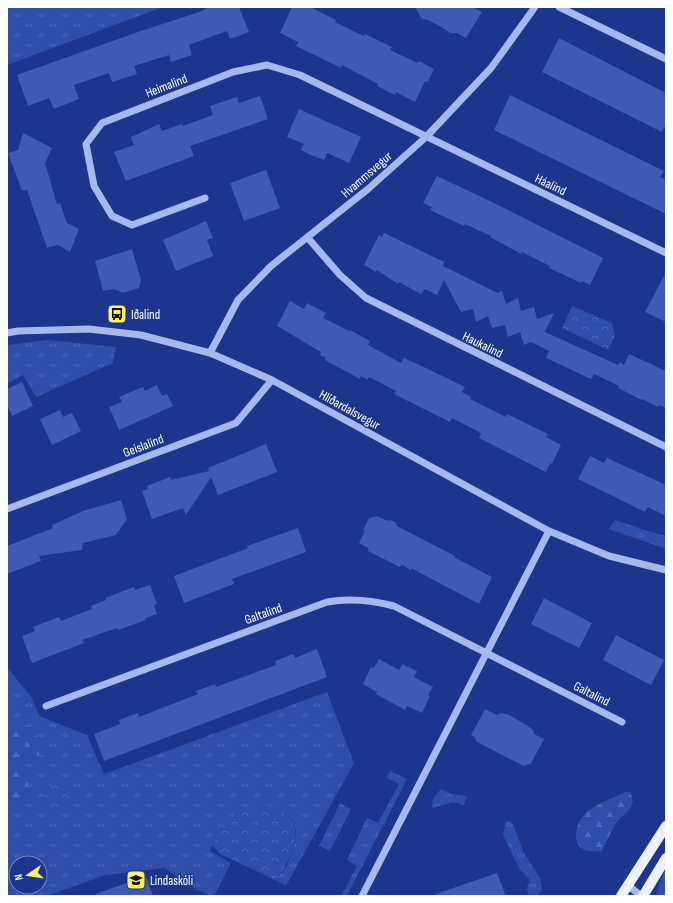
<svg xmlns="http://www.w3.org/2000/svg" width="673" height="903" viewBox="0 0 673 903" font-family="'Sofia Sans Condensed',sans-serif">
  <style>
    .grass { fill: url(#grass-tufts); fill-rule: evenodd }
    .forest { fill: url(#forest-firs) }
    .park { fill: url(#park-crowns) }
    .building { fill: #3f5cb2 }
    .lines { fill: none; stroke-linecap: round; stroke-linejoin: round }
    .minor { stroke: #a6b9ed; stroke-width: 7 }
    .major { stroke: #edf0ff; stroke-width: 10 }
    .labels { text-anchor: middle; stroke-width: 3; stroke-linejoin: round; paint-order: stroke }
    .street-label { font-size: 13px; fill: #fff; stroke: #1b368c }
    .poi-label { font-size: 13px; fill: #fff; stroke: #1b368c; text-anchor: start }
  </style>
  <defs>
    <pattern id="grass-tufts" width="24" height="20" patternUnits="userSpaceOnUse"><rect width="24" height="20" fill="#2e4eaa"/><path d="M3 7l-1-3M5 7V3M7 7l1-3M15 17l-1-3M17 17v-4M19 17l1-3" fill="none" stroke="#4d69b7"/></pattern>
    <pattern id="forest-firs" width="22" height="20" patternUnits="userSpaceOnUse"><rect width="22" height="20" fill="#2e4eaa"/><path d="M5 1l3.5 6h-7zM16 11l3.5 6h-7z" fill="#4d69b7"/></pattern>
    <pattern id="park-crowns" width="20" height="18" patternUnits="userSpaceOnUse"><rect width="20" height="18" fill="#2e4eaa"/><path d="M2 6a3 3 0 1 1 6 0M12 15a3 3 0 1 1 6 0" fill="none" stroke="#4d69b7"/></pattern>
  </defs>
  <rect width="100%" height="100%" fill="#1b368c"/>
  <path class="grass" d="M7 7H163L7 65Z
    M47 340 116 347 113 363 36 397 23 375 7 384V345Z
    M615 520 648 531 666 536V549L609 529Z
    M7 667 32 698 39 716 87 735 104 774 327 692 354 763 286 886 275 880 287 866 294 844 296 833 295 824 289 817 212 845 210 851 231 863 214 896H211L187 885 165 868 105 875 47 896H7ZM16 863H40V887H16Z
    M390 771 407 779 347 896H341L357 866 347 860 367 818 378 823 399 784 387 778Z
    M441 789 451 794 467 796 464 805 453 802 432 808 433 798Z
    M340 803 351 809 330 851 319 846Z
    M506 821 512 822 524 853 540 878 542 889 538 896H528L527 888 530 880 519 868 503 835Z
    M666 869V896H657C658 886 661 878 666 869Z"/>
  <path class="forest" d="M27 726 40 740 47 754C36 757 32 755 25 746L18 749 20 761 17 768 32 787 9 807H7V730Z
    M625 792H630C631 796 634 800 632 804 630 811 622 816 618 821 610 830 608 842 601 852 595 851 585 852 580 847 571 838 578 818 588 811 599 803 613 798 625 792Z"/>
  <path class="park" d="M572 306 612 323 615 336 608 350 562 328Z
    M56 780C68 782 73 787 74 800L56 810C36 805 48 790 56 780Z
    M267 806C292 814 301 824 292 850 287 864 285 868 275 880L220 854 212 845 234 815 250 808Z"/>
  <path class="building" d="M209 7H239L249 32 230 39 227 31 189 45 192 55 171 62 169 55 134 66 137 74 112 82 109 73 74 85 79 99 54 109 49 98 28 106 17 75 138 32 199 12Z
    M292 7H310L336 20 335 22 349 29 364 36 365 34 392 47 390 50 403 56 417 63 419 61 434 69 428 82 425 81 415 102 396 92 395 95 377 86 378 84 342 65 341 68 296 46 298 42 280 33Z
    M415 7H472L482 12 466 38 457 33H451L436 24 428 20 422 19Z
    M559 38 666 93V124L662 132 542 72Z
    M510 95 664 171 660 177 666 180V214L494 130Z
    M260 96 268 119 190 146 194 156 126 181 114 152 134 145 131 137 159 124 162 131 182 124 183 126 213 115 210 106 237 97 239 103Z
    M299 109 361 137 349 163 327 153 324 160 311 155 301 150 304 144 287 137Z
    M23 133 52 148 45 163 57 204 60 203 67 223 79 229 70 252 58 245 47 248 27 190 22 191 8 153 18 150Z
    M266 170 280 208 244 221 230 183Z
    M437 176 496 204 603 258 590 285 582 281 581 283 549 268 550 266 522 252 521 254 490 237 491 236 465 224 464 226 430 210 432 207 423 203Z
    M206 221 213 238 207 240 213 256 176 271 163 240Z
    M384 233 444 262 443 266 481 285 498 293 502 291 506 304 518 298 521 311 534 307 537 319 554 313 545 332 618 365 620 362 624 365 629 354 666 371V408L659 405 658 407 642 399V400L618 388 619 386 594 374 591 379 546 358 549 351 531 342 524 345 520 332 508 337 505 325 492 328 488 316 476 322 473 309 461 312 444 280 437 295 425 289 421 294 399 282 398 284 377 270 376 272 364 265 379 235 382 237Z
    M132 249 141 280 139 288 123 293 114 289 103 291 95 261Z
    M666 272V322L645 312Z
    M290 301 304 309 307 303 326 313 323 318 349 331 350 330 370 341 368 345 401 363 404 358 426 368 465 387 462 392 471 397 470 399 506 417 507 414 548 434 546 437 561 445 552 464 550 463 546 472 479 438 481 433 452 418 450 422 394 394 396 391 369 377 368 380 361 376 360 379 325 360 326 358 320 355 321 352 277 326Z
    M22 382 33 406 12 416 7 405V389Z
    M157 385 162 396 167 394 173 406 119 430 109 407 122 402 119 397 143 387 145 391Z
    M60 410 63 417 72 413 81 431 52 445 40 419Z
    M266 444 277 472 218 495 211 477 186 515 183 508 152 519 142 491 148 489 147 486 170 477 171 480 209 471 208 468Z
    M590 456 604 463 607 458 666 485V516L648 507 645 512 578 479Z
    M121 500 127 519 116 535 83 543 82 550 39 556 41 561 7 574V546L53 528 52 525 83 511Z
    M377 516 388 521 390 520 396 523 397 526 455 556 454 557 492 577 479 604 411 568V570L402 565 400 567 368 551V548L359 543 365 530H363L369 518Z
    M298 528 306 552 232 579 234 584 184 603 174 576 248 548 247 546Z
    M150 585 157 604 154 605 157 614 145 618 146 620 118 630 117 628 82 640 84 643 32 663 22 636 35 631 33 627 59 617 61 621 92 609 91 606 106 600 105 598 134 587 135 590Z
    M544 598 592 623 579 648 531 624Z
    M616 635 664 660 651 685 603 660Z
    M317 649 327 677 104 761 94 734 120 724 119 720 138 713 139 717 198 694 196 691 215 684 216 687 276 665 275 661 293 654 295 658Z
    M379 659 399 670 402 664 417 671 414 677 433 687 428 695 430 696 422 713 407 706 405 710 376 694 377 692 363 684 371 667 374 668Z
    M485 709 497 715 501 713 509 715 528 726 533 730 534 734 544 739 530 765 528 764 524 766 498 753 476 741 475 737 471 735Z
    M497 873 506 896H437L436 894Z
    M146 876 153 896H96V894Z"/>
  <g class="lines">
    <path class="minor" d="M559 7 666 59
      M205 198 132 225 112 216 94 186 86 144 102 123 233 72 267 65 300 75 666 253
      M308 238 340 275 366 298 666 447
      M7 333 18 331 89 329 141 335 210 353 272 380 549 531 609 556 666 570
      M210 353 238 300 271 266 368 189 426 137 491 68 535 7
      M7 509 236 423 272 380
      M46 706 327 602C350 598 371 600 394 606L622 722
      M628 885 641 896
      M362 896 549 531"/>
    <path class="major" d="M621 896 666 826
      M643 896 666 858"/>
  </g>
  <defs>
    <symbol id="bus-square" viewBox="-11 -11 22 22"><rect x="-9" y="-9" width="18" height="18" rx="4" fill="#fff063" stroke="#1b368c"/><path d="M-5-6H5V4H4V6H2V4H-2V6H-4V4H-5ZM-3.5-4V0h7V-4ZM-3.5 1.2v1.5H-2V1.2ZM2 1.2v1.5H3.5V1.2Z" fill="#111"/></symbol>
    <symbol id="school-square" viewBox="-11 -11 22 22"><rect x="-9" y="-9" width="18" height="18" rx="4" fill="#fff063" stroke="#1b368c"/><path d="M0-5L7-2L0 1L-7-2ZM-4 1L0 2.5L4 1V4Q0 6-4 4Z" fill="#111"/></symbol>
  </defs>
  <g fill-rule="evenodd">
    <use href="#bus-square" x="106" y="303" width="22" height="22"/>
    <use href="#school-square" x="125" y="869" width="22" height="22"/>
  </g>
  <g class="labels">
    <g class="street-label">
      <text transform="translate(166 85) rotate(-21)" y="5">Heimalind</text>
      <text transform="translate(366 174) rotate(-41)" y="5">Hvammsvegur</text>
      <text transform="translate(551 184) rotate(26)" y="5">Háalind</text>
      <text transform="translate(483 344) rotate(26)" y="5">Haukalind</text>
      <text transform="translate(350 409) rotate(29)" y="5">Hlíðardalsvegur</text>
      <text transform="translate(143 445) rotate(-21)" y="5">Geislalind</text>
      <text transform="translate(263 613) rotate(-20)" y="5">Galtalind</text>
      <text transform="translate(592 693) rotate(27)" y="5">Galtalind</text>
    </g>
    <g class="poi-label">
      <text x="131" y="319">Iðalind</text>
      <text x="150" y="885">Lindaskóli</text>
    </g>
  </g>
  <rect width="673" height="903" fill="none" stroke="#ffffff" stroke-width="16"/>
  <g transform="translate(28 875) rotate(257)"><circle r="19" fill="#1b368c" stroke="#7686ba"/>
  <path d="M0-3L7 15L0 10L-7 15Z" fill="#fff063"/>
  <text y="-6" font-size="11" font-weight="bold" text-anchor="middle" fill="#ffffff">N</text>
  </g>
</svg>
